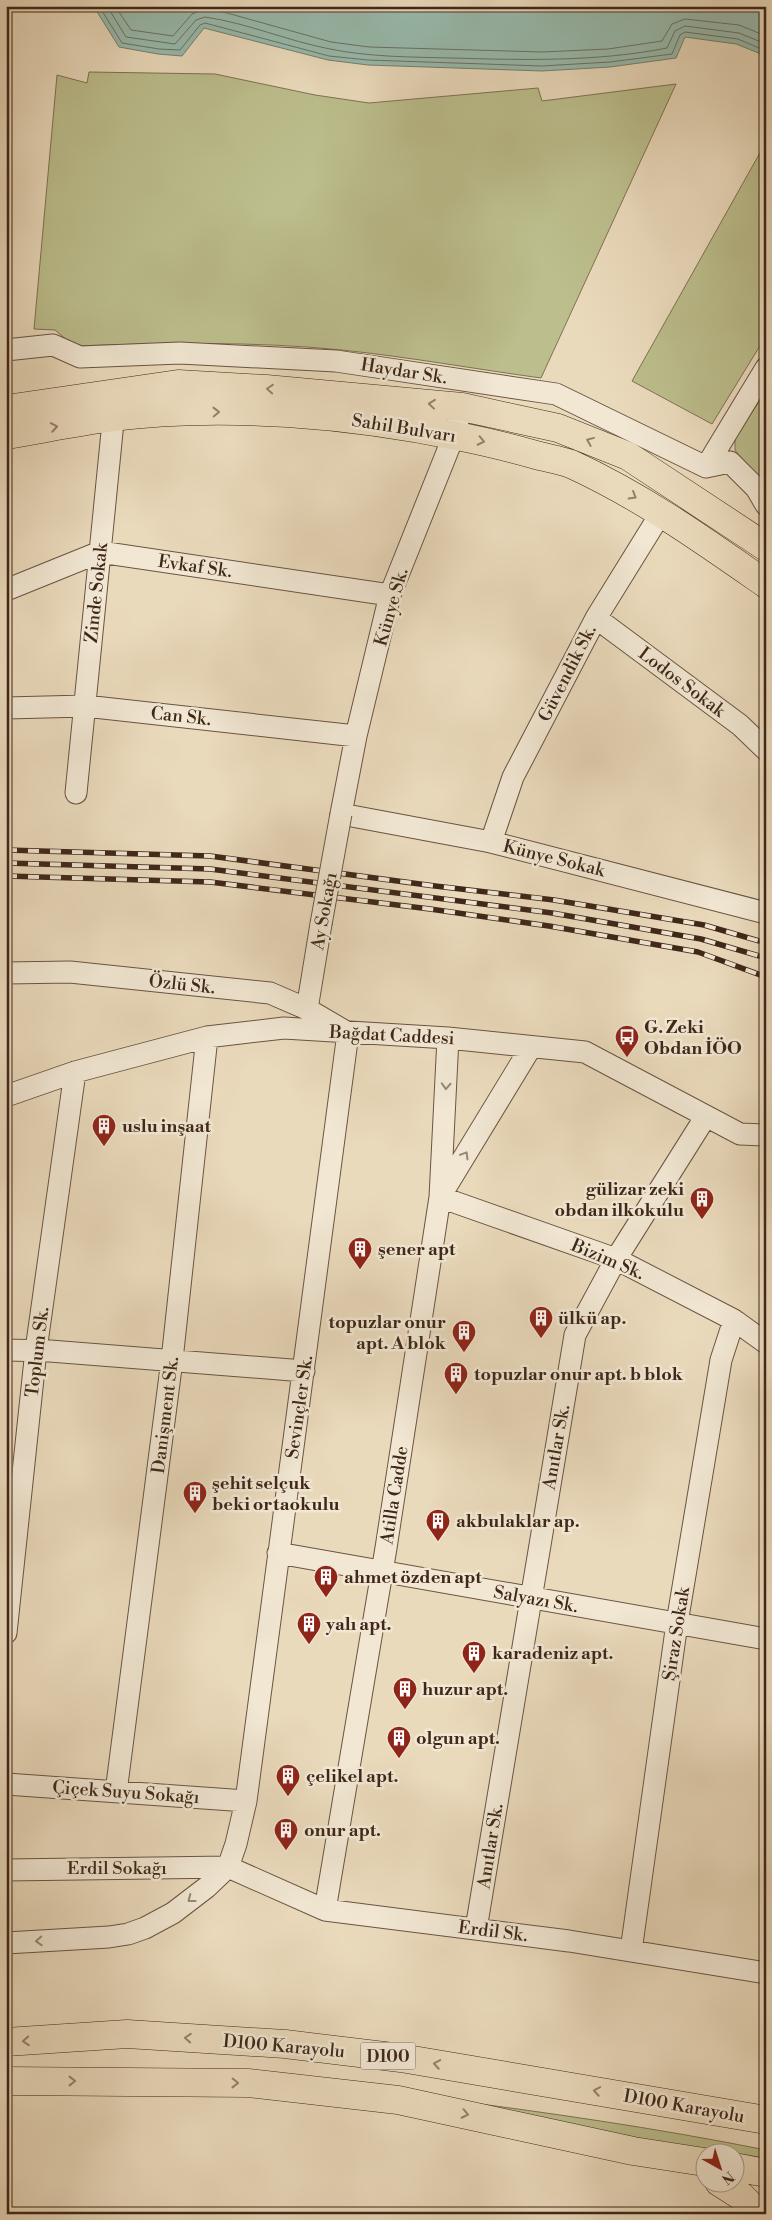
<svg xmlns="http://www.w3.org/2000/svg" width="772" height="2220" viewBox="0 0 772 2220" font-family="'Libre Bodoni',serif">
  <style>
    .green { fill: #bcbe8d; stroke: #7e7253 }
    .water { fill: #98bbae; stroke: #748072 }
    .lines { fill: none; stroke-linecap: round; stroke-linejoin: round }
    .shore { stroke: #6c7164; stroke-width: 1 }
    .minor-casing { stroke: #6a5442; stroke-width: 23 }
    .highway-casing { stroke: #3f2719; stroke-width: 29 }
    .minor { stroke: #f1e7d3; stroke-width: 21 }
    .highway { stroke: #eadabc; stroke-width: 28 }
    .rail-casing { stroke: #3f2719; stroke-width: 5.5 }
    .rail { stroke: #f1e7d3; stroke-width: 4; stroke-dasharray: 11; stroke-linecap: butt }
    .minor-bridge-casing { stroke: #6a5442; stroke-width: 23; stroke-linecap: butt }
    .minor-bridge { stroke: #f1e7d3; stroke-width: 21 }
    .oneway { stroke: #94806a }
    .oneway2 { stroke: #988776 }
    .labels { text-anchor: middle; stroke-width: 5; stroke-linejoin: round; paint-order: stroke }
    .shield { fill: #f1e7d3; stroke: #746151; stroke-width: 1 }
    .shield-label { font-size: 16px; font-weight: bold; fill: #3f2719 }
    .street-label { font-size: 18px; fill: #3f2719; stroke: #f1e7d3 }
    .poi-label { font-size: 18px; font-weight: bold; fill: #3f2719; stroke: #f1e7d3; text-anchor: start }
  </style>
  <rect width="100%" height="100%" fill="#eadabc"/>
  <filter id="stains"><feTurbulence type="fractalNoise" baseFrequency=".004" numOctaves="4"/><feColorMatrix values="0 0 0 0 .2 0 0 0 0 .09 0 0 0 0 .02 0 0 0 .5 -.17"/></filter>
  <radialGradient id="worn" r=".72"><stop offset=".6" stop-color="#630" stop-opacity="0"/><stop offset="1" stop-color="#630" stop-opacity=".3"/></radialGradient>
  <path class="green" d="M89 72 215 74 315 95 369 103 538 88 542 101 676 84 541 378C475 369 409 357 342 350 253 341 164 343 74 346L55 330 34 329 57 75 87 83Z
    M766 142V336L712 424 632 381Z
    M763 395 766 396V491L735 450V439Z
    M434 2098C545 2112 656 2128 766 2150V2164L735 2158 734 2152H706L426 2111Z"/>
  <path class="water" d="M90 6H766V56L736 44 685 37 676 58 610 67 542 71 368 65 328 60 204 28 182 56 158 54 119 47 94 7Z"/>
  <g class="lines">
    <path class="shore" d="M99 6 122 43 159 49 180 50 200 25 205 23 329 56 368 60 542 66 610 62 672 54 680 35 685 32 738 39 766 51
      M107 6 126 37 175 44 196 20 205 17C247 23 288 41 330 49 369 57 411 57 451 58 523 60 596 62 667 48L675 31 685 26 739 33 766 44
      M115 6 131 30 173 36 192 14 205 9 227 13 331 42 369 47 542 52 608 49 662 41 672 24 685 19 739 25 766 36"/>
    <defs>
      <path id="minor" d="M6 350 53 345 80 357 180 353 336 361 556 394 706 467 730 462 756 488 766 505
        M462 407 454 435 390 595 356 736 341 814 491 842 766 913
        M706 467 766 368
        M6 590 100 552 390 595
        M596 618 740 725 766 750
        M6 708 85 706 356 736
        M76 793 115 402
        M491 842 513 777 596 618 661 513
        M6 973 70 972 270 993 307 1009 348 1033 246 1801 236 1844 228 1867 207 1887 173 1913 145 1928 128 1934 109 1937 6 1943
        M307 1009 321 924
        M6 1096 75 1072 207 1037 284 1028 448 1038 585 1052 740 1134 766 1135
        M441 1195 531 1047
        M440 1197 616 1259 734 1320 766 1343
        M6 1350 50 1351 304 1371
        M278 1553 766 1639
        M6 1633 36 1350 75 1072
        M6 1784 246 1801
        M116 1792 172 1360 207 1037
        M6 1870 228 1867 325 1910 569 1941 766 1973
        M325 1910 386 1548 440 1197 448 1038
        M476 1929 575 1335 616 1259 706 1116
        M631 1951 677 1623 721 1360 734 1320"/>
      <path id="highway" d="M6 409 178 384 266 389 462 407 558 428 628 456 766 547
        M6 435C42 429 78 422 113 417 226 403 350 414 462 437 487 442 511 448 536 455 547 458 560 460 571 464 641 496 703 540 766 584
        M6 2042 127 2034 285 2044 401 2058 766 2120
        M6 2081 248 2083 398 2100 633 2151 704 2162
        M734 2167 766 2173
        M719 2182 741 2196 759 2214"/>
    </defs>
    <use href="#minor" class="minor-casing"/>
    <use href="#highway" class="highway-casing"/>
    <use href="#minor" class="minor"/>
    <use href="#highway" class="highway"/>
    <defs>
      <path id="rail" d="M6 850 210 856 435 886 554 900 704 925 766 943
        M6 863 210 869 552 913 701 939 766 958
        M6 876 210 882 430 909 549 926 698 952 766 977"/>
    </defs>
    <use href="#rail" class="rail-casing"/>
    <use href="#rail" class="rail"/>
    <defs>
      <path id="minor-bridge" d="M321 924 341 814"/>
    </defs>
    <use href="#minor-bridge" class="minor-bridge-casing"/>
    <use href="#minor-bridge" class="minor-bridge"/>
  </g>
  <defs><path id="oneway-chevron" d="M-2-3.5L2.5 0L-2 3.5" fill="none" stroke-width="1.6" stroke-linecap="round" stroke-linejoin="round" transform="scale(1.25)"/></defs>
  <g class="oneway">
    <use href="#oneway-chevron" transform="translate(270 389) rotate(-176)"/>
    <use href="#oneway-chevron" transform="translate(432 404) rotate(-174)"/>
    <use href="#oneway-chevron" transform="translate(216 412) rotate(-1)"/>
    <use href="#oneway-chevron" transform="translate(54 427) rotate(-10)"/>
    <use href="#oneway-chevron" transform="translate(481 441) rotate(12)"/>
    <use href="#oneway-chevron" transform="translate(590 441) rotate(-158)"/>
    <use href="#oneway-chevron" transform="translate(633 496) rotate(30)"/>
    <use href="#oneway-chevron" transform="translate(188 2038) rotate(-176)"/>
    <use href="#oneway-chevron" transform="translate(26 2041) rotate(176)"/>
    <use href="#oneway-chevron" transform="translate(437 2064) rotate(-170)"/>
    <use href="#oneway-chevron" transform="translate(72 2081)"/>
    <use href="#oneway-chevron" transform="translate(235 2083) rotate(1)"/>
    <use href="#oneway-chevron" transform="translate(597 2091) rotate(-170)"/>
    <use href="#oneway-chevron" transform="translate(465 2114) rotate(12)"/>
  </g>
  <g class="oneway2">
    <use href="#oneway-chevron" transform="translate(446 1086) rotate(93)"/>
    <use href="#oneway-chevron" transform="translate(465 1155) rotate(-59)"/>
    <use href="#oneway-chevron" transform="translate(191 1899) rotate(143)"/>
    <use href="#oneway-chevron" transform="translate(39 1941) rotate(177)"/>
  </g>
  <defs>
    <symbol id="bus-pin" viewBox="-11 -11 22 30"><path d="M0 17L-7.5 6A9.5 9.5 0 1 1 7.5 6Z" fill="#8f2418" stroke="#f1e7d3"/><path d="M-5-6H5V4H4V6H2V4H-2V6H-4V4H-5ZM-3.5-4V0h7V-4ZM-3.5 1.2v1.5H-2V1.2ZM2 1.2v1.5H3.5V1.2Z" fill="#fff"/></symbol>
    <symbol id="building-pin" viewBox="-11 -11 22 30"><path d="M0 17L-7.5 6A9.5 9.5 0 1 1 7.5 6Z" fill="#8f2418" stroke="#f1e7d3"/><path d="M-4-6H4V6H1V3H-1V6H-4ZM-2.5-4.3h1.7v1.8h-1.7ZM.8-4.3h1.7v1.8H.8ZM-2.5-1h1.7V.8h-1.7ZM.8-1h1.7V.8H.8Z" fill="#fff"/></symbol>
  </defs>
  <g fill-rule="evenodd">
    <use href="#bus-pin" x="613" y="1023" width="28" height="38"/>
    <use href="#building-pin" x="90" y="1112" width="28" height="38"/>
    <use href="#building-pin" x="688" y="1185" width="28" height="38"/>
    <use href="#building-pin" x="346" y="1235" width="28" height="38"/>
    <use href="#building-pin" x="527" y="1304" width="28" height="38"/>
    <use href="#building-pin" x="450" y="1318" width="28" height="38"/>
    <use href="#building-pin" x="442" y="1360" width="28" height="38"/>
    <use href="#building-pin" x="181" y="1479" width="28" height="38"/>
    <use href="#building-pin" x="424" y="1507" width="28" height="38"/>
    <use href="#building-pin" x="312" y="1563" width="28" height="38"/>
    <use href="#building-pin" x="295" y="1610" width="28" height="38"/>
    <use href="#building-pin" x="460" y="1639" width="28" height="38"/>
    <use href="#building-pin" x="391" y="1675" width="28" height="38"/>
    <use href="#building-pin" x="385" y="1724" width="28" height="38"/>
    <use href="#building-pin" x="274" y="1762" width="28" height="38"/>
    <use href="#building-pin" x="272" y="1816" width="28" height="38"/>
  </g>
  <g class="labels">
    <rect class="shield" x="360.5" y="2042.5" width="55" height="27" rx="4"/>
    <g class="shield-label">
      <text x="388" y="2062">D100</text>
    </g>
    <g class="street-label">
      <text transform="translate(404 371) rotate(9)" y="6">Haydar Sk.</text>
      <text transform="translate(404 428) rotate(9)" y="6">Sahil Bulvarı</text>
      <text transform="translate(195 566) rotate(8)" y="6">Evkaf Sk.</text>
      <text transform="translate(96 593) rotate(-84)" y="6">Zinde Sokak</text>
      <text transform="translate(391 607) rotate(-74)" y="6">Künye Sk.</text>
      <text transform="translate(567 673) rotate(-63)" y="6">Güvendik Sk.</text>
      <text transform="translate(682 682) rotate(37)" y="6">Lodos Sokak</text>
      <text transform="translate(181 716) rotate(6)" y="6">Can Sk.</text>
      <text transform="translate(554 858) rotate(14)" y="6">Künye Sokak</text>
      <text transform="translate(324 911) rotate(-80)" y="6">Ay Sokağı</text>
      <text transform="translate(182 984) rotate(6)" y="6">Özlü Sk.</text>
      <text transform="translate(392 1035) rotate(3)" y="6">Bağdat Caddesi</text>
      <text transform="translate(608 1259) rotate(23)" y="6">Bizim Sk.</text>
      <text transform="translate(37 1352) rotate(-83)" y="6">Toplum Sk.</text>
      <text transform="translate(299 1407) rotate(-82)" y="6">Sevinçler Sk.</text>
      <text transform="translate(165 1415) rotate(-83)" y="6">Danişment Sk.</text>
      <text transform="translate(556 1447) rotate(-80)" y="6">Anıtlar Sk.</text>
      <text transform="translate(394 1495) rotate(-81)" y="6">Atilla Cadde</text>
      <text transform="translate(536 1599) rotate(10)" y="6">Salyazı Sk.</text>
      <text transform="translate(676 1634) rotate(-81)" y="6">Şiraz Sokak</text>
      <text transform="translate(126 1792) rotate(4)" y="6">Çiçek Suyu Sokağı</text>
      <text transform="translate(490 1846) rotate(-81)" y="6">Anıtlar Sk.</text>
      <text x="117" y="1874">Erdil Sokağı</text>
      <text transform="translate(493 1931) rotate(7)" y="6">Erdil Sk.</text>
      <text transform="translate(284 2046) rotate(5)" y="6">D100 Karayolu</text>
      <text transform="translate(684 2106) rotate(10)" y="6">D100 Karayolu</text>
    </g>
    <g class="poi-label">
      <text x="644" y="1033">G. Zeki<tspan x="644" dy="21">Obdan İÖO</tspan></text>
      <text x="122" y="1132">uslu inşaat</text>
      <text x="684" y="1195" text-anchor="end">gülizar zeki<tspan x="684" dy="21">obdan ilkokulu</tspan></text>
      <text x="378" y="1255">şener apt</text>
      <text x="558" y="1324">ülkü ap.</text>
      <text x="446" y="1328" text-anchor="end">topuzlar onur<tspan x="446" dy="21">apt. A blok</tspan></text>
      <text x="474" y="1380">topuzlar onur apt. b blok</text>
      <text x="212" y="1489">şehit selçuk<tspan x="212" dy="21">beki ortaokulu</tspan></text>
      <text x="456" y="1527">akbulaklar ap.</text>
      <text x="344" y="1583">ahmet özden apt</text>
      <text x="326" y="1630">yalı apt.</text>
      <text x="492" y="1659">karadeniz apt.</text>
      <text x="422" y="1695">huzur apt.</text>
      <text x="416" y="1744">olgun apt.</text>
      <text x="306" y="1782">çelikel apt.</text>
      <text x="304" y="1836">onur apt.</text>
    </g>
  </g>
  <rect width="772" height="2220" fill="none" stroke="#eadabc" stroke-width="25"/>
  <rect x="8" y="8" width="757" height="2205" fill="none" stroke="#3f2719" stroke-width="2.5"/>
  <rect x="12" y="12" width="747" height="2195" fill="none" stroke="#3f2719"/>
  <g transform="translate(720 2168) rotate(141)"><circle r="24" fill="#f1e7d3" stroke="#aa9a89"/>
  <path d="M0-4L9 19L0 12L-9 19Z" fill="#8f2418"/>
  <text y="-8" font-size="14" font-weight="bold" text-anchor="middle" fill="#3f2719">N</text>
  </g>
  <rect width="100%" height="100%" filter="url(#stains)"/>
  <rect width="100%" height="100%" fill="url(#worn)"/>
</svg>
